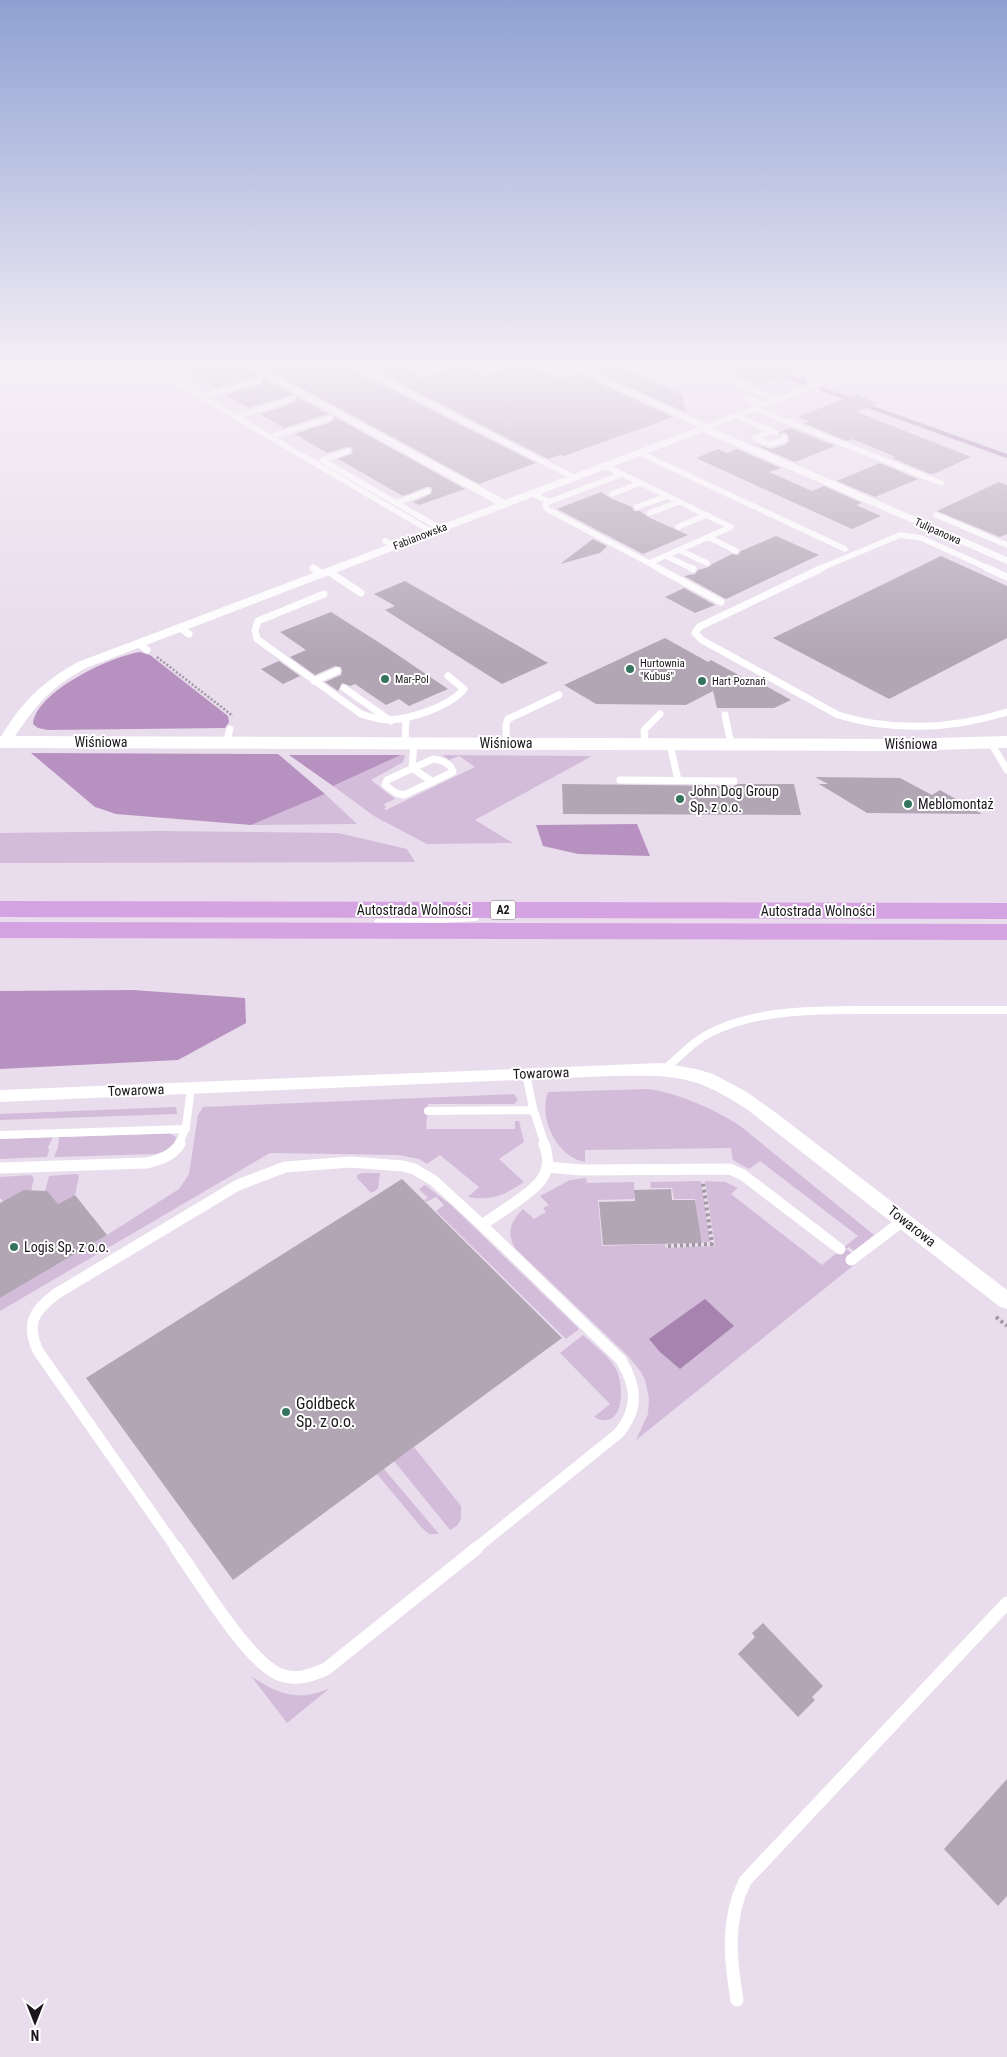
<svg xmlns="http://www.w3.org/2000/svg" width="1007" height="2057" viewBox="0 0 1007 2057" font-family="'Roboto Condensed',sans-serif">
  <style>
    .green { fill: #d3bcd9 }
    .forest { fill: #b792c0 }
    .water { fill: #a783b0 }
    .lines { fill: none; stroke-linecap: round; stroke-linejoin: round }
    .stream { stroke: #a783b0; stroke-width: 4 }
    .building { fill: #b2a6b5 }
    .path-far1 { stroke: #a298a4; stroke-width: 2.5; stroke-dasharray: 2 2; stroke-linecap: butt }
    .path { stroke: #a298a4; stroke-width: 4; stroke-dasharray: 3 3; stroke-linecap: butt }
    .lane-far4 { stroke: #fff; stroke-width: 5.5 }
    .lane-far3 { stroke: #fff; stroke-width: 7 }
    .lane-far2 { stroke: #fff; stroke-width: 8 }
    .lane-far1 { stroke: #fff; stroke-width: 11 }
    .lane { stroke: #fff; stroke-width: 13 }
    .street { fill: #fff; fill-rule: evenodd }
    .secondary { fill: #fff; fill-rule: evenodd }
    .highway { fill: #d5a3e1; fill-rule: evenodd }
    .poi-dot { fill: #377460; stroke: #fff; stroke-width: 2 }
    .labels { text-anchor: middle; stroke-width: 4; stroke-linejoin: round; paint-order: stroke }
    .far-street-label { font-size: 11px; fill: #1b161c; stroke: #fff }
    .far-poi-label { font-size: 11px; fill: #1b161c; stroke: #fff; text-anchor: start }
    .shield { fill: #fff; stroke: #5f5c60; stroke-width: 1 }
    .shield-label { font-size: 12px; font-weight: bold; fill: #1b161c }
    .street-label { font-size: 14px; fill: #1b161c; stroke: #fff }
    .poi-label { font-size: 14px; fill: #1b161c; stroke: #fff; text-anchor: start }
    .near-poi-label { font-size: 16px; fill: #1b161c; stroke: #fff; text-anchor: start }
  </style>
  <rect width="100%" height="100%" fill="#e9dcec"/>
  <path class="green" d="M401 755H405L403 762 371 780 395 799 384 804 386 807 384 809 386 810 475 767 459 756 449 760 442 755 592 756 475 820 513 843 427 844 374 816 333 786Z
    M325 794 357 824 251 825Z
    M159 831 338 833 407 849 415 862 0 863V833Z
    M649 1089C683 1095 711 1108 739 1125L874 1235 854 1251 849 1247 846 1249 852 1253 846 1258 854 1265 636 1440 648 1414 649 1398 645 1380 641 1372 628 1356 515 1248C506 1232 511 1221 523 1209L534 1219 546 1212 543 1208 549 1205 540 1196 570 1180 586 1178 587 1183 634 1182V1199L598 1200 602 1246 665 1244 666 1248 715 1246 705 1181 725 1182 738 1188 731 1194 822 1265 858 1236 760 1161 749 1169 733 1160 731 1148 585 1150V1162C557 1157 538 1118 548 1092Z
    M514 1094 518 1100 514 1104H428L426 1129H515V1121H519L524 1142 499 1159 524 1182C505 1195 491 1201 468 1197L479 1187 440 1155 427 1164 419 1159 399 1155 270 1153 0 1311V1298L107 1235 179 1189 189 1174 198 1115 203 1107Z
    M176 1107 177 1114 0 1120V1114Z
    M169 1133 176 1137C175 1148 165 1151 156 1154L54 1157 58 1147 59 1137Z
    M53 1137 48 1147 49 1150 47 1157 0 1159V1139Z
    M362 1173H380L378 1189 371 1193 357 1178V1175Z
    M77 1174 79 1176 75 1195 58 1204 45 1191 49 1176Z
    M31 1175 34 1178 31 1191 3 1201 0 1198V1177Z
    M701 1181 710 1242H702L695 1199H674L672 1188H651L650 1182Z
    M425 1185 451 1205 579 1329 566 1339 436 1211 444 1205 436 1197 426 1202 424 1200 428 1198 419 1189Z
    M583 1335C594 1345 609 1356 616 1369 625 1386 624 1433 594 1417L610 1404 560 1353Z
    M414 1447 461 1506V1519L457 1526 450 1530 394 1461Z
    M384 1469 439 1534H429L421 1527 377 1474Z
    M251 1676C278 1695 300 1702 330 1688L287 1723Z"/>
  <path class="forest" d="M140 652 150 655 228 716 229 722 225 728 48 730 38 728 33 724C36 691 112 656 140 652Z
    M31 753 278 754 325 794 251 825 116 814 95 807Z
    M289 755H401L333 786Z
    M637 824 650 856 578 854 543 846 536 825Z
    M133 990 245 998 246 1023 178 1060 0 1069V991Z"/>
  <path class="water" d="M705 1299 734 1326 680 1369 660 1352 649 1339Z"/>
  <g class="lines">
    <path class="stream" d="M777 373 804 382
      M822 389 853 400
      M862 404 1007 456"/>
  </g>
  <path class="building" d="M177 366H244L259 375 215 388Z
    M261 366H350L353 370 536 463 479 484Z
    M366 366H400L422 377 458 366H464L484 376 513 366H531L559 379 577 373 673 417 564 456 560 455 548 459Z
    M598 366H618L682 394 685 412 589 369Z
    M715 366H803L804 368 759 385Z
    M264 378 328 414 284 428 260 414 294 403 297 400 295 395H291L249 408 226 395 261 384Z
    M855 394 878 403 857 412 971 457 936 473 930 474 892 458 896 457 852 439 847 441 803 423 808 421 798 417Z
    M335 417 465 489 419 505 413 502 431 494 432 490 431 487H426L403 496 338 459 351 454 353 451 351 447H346L327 453 295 434 331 422Z
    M790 428 835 446 795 462 751 443 771 449 785 445 789 441 788 435 784 432 780 434V432Z
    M718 449 727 453 737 449 781 468 769 472 812 491 824 486 862 503 856 505 881 516 852 529 696 458Z
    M880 463 918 479 875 497 837 481Z
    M999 482 1007 485V534L1000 537 937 511Z
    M601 492 610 498 632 507 634 511H640L648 517 688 535 643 554 557 509Z
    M776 536 819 555 726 599 684 576 695 574 698 570 709 567 712 564 732 554 738 555 741 551Z
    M593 539 607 546 600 553 560 564Z
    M941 556 1007 586V638L889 699 773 638Z
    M405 581 548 663 502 684 385 610 395 606 374 594Z
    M684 588 715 605 695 613 665 597Z
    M331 612 383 645 448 689 409 706 399 699 386 705 355 684 350 686 342 683 338 691 325 682 341 675 342 671 341 667 335 666 315 675 290 657 306 650 280 632Z
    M665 638 708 662 711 660 755 684 759 682 791 700 774 708H717L713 691 686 705 596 704 564 685Z
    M279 661 300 676 283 684 261 669Z
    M815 777 900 778 932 795 940 790 982 814 867 813 819 784H828Z
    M562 784 734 786 738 784H794L801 815 563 814Z
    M402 1179 562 1338 233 1580 86 1378Z
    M671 1189 672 1200H695L702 1243 603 1245 599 1202 635 1201 634 1190Z
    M24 1190 47 1191 58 1204 75 1195 107 1235 0 1298V1203Z
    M763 1623 823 1686 812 1697 815 1700 798 1717 738 1654 755 1637 752 1633Z
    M1007 1779V1896L998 1906 944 1849Z"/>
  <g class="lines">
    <path class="path-far1" d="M157 657 233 716"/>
    <path class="path" d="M668 1246 712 1244 703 1183
      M996 1317 1007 1326"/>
    <path class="lane-far4" d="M149 366 202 397
      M355 366 575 478
      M695 366 778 400
      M810 372 831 380
      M260 380 202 397 432 532
      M745 397 764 405
      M756 409 941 483
      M736 416 776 433
      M235 417 292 399
      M770 431 755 438 770 444 784 440V437
      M270 437 330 418
      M348 451 322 460 441 529
      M640 453 845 549
      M533 494 549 502 622 474 605 466
      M612 494 640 483
      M549 502 545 505 547 509 649 563 731 527 622 474
      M396 503 428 491
      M637 507 667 496
      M650 513 678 502
      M936 515 1007 545
      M678 527 706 515
      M708 537 736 551
      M385 541 394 546
      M679 550 707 563
      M666 556 693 569
      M649 563 660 569
      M313 568 315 569
      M819 569 900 535 921 538 990 569"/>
    <path class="lane-far3" d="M313 568 322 574
      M658 568 721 602
      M691 568 693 569
      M822 568 699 627 695 633 702 640 838 715C893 732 952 729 1007 712
      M987 568 1007 577
      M328 571 361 593
      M324 594 258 621 255 630 257 639 361 714C370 717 379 720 388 720 411 719 449 707 464 689L448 676
      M180 628 189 634
      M139 644 147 650
      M314 681 337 671
      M344 688 391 721
      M725 715 731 744
      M226 743 230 729
      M405 743 406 719
      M414 743 412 768 433 782
      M991 743 1007 770
      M506 744V725L508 719 559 695
      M645 744 644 730 660 714
      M670 744 678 780
      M433 759C441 760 451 763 453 772L404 795 396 793 385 785 387 780Z
      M620 780 734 781"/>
    <path class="lane-far2" d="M378 923 475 917
      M664 1070C679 1057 693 1041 712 1032 764 1007 828 1010 885 1010 925 1010 966 1010 1007 1010
      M526 1074 533 1108 545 1145
      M428 1111 533 1110
      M0 1135 186 1129
      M179 1145 186 1126 191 1088"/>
    <path class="lane-far1" d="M547 1167 581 1170 730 1169 743 1175 840 1249
      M0 1168 146 1163C160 1160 172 1156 180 1144
      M482 1225C497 1214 535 1192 543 1177 550 1166 548 1155 544 1144
      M851 1260 904 1220
      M177 1549 38 1351C26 1324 33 1311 56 1294L238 1185 285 1167 351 1162 403 1166 414 1169 433 1180 482 1225
      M475 1549 619 1433C639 1408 637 1387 621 1360L482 1225"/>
    <path class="lane" d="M176 1548C198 1578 249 1664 281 1675 297 1681 312 1675 326 1669L477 1548
      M737 2000C730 1958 726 1920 745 1881L1007 1603"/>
    <path class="street" d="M246 366H257L505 500 699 427 566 366H578L707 424 859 366H871L712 428 1007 557V564L703 432 86 668C46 690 34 708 9 745H0C0 735 6 729 11 721 29 695 50 677 78 662L496 504Z
      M661 1063 696 1069 713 1074 745 1091 775 1112 1007 1290V1309L1000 1307 748 1110C694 1074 674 1075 611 1076L0 1102V1090Z"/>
    <path class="secondary" d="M0 736 899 739 1007 736V748L899 751 0 748Z"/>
    <path class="highway" d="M0 901 1007 903V919L0 917Z
      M0 922 1007 924V940L0 938Z"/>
  </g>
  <linearGradient id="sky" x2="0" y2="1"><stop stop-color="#8ea0d2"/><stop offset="0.56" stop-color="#f5eff6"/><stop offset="1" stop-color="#f5eff6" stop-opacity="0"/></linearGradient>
  <rect width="1007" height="654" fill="url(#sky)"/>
  <g class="poi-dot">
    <circle cx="630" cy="669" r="5"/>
    <circle cx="385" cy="679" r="5"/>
    <circle cx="702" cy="681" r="5"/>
    <circle cx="680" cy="799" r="5"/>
    <circle cx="908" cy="804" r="5"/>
    <circle cx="14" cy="1247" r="5"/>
    <circle cx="286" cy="1412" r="5"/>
  </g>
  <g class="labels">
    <g class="far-street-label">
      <text transform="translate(938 531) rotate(24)" y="4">Tulipanowa</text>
      <text transform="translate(420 536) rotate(-21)" y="4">Fabianowska</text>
    </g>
    <g class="far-poi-label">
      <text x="640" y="667">Hurtownia<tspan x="640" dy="13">"Kubuś"</tspan></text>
      <text x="395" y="683">Mar-Pol</text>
      <text x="712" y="685">Hart Poznań</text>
    </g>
    <rect class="shield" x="490.5" y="900.5" width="25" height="19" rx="4"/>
    <g class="shield-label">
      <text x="503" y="914">A2</text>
    </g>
    <g class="street-label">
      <text x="101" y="747">Wiśniowa</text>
      <text x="506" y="748">Wiśniowa</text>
      <text x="911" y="749">Wiśniowa</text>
      <text x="414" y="915">Autostrada Wolności</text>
      <text x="818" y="916">Autostrada Wolności</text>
      <text transform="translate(541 1073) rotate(-2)" y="5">Towarowa</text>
      <text transform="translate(136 1090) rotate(-2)" y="5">Towarowa</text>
      <text transform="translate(912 1226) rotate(38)" y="5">Towarowa</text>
    </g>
    <g class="poi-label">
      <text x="690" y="796">John Dog Group<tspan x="690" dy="16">Sp. z o.o.</tspan></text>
      <text x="918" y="809">Meblomontaż</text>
      <text x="24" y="1252">Logis Sp. z o.o.</text>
    </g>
    <g class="near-poi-label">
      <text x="296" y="1409">Goldbeck<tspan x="296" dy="18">Sp. z o.o.</tspan></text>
    </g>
  </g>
  <g transform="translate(35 2022) rotate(180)" stroke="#ffffff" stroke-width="4" paint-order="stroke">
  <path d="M0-4L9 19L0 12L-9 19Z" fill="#1b161c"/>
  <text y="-8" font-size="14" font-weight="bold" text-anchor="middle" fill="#1b161c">N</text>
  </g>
</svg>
